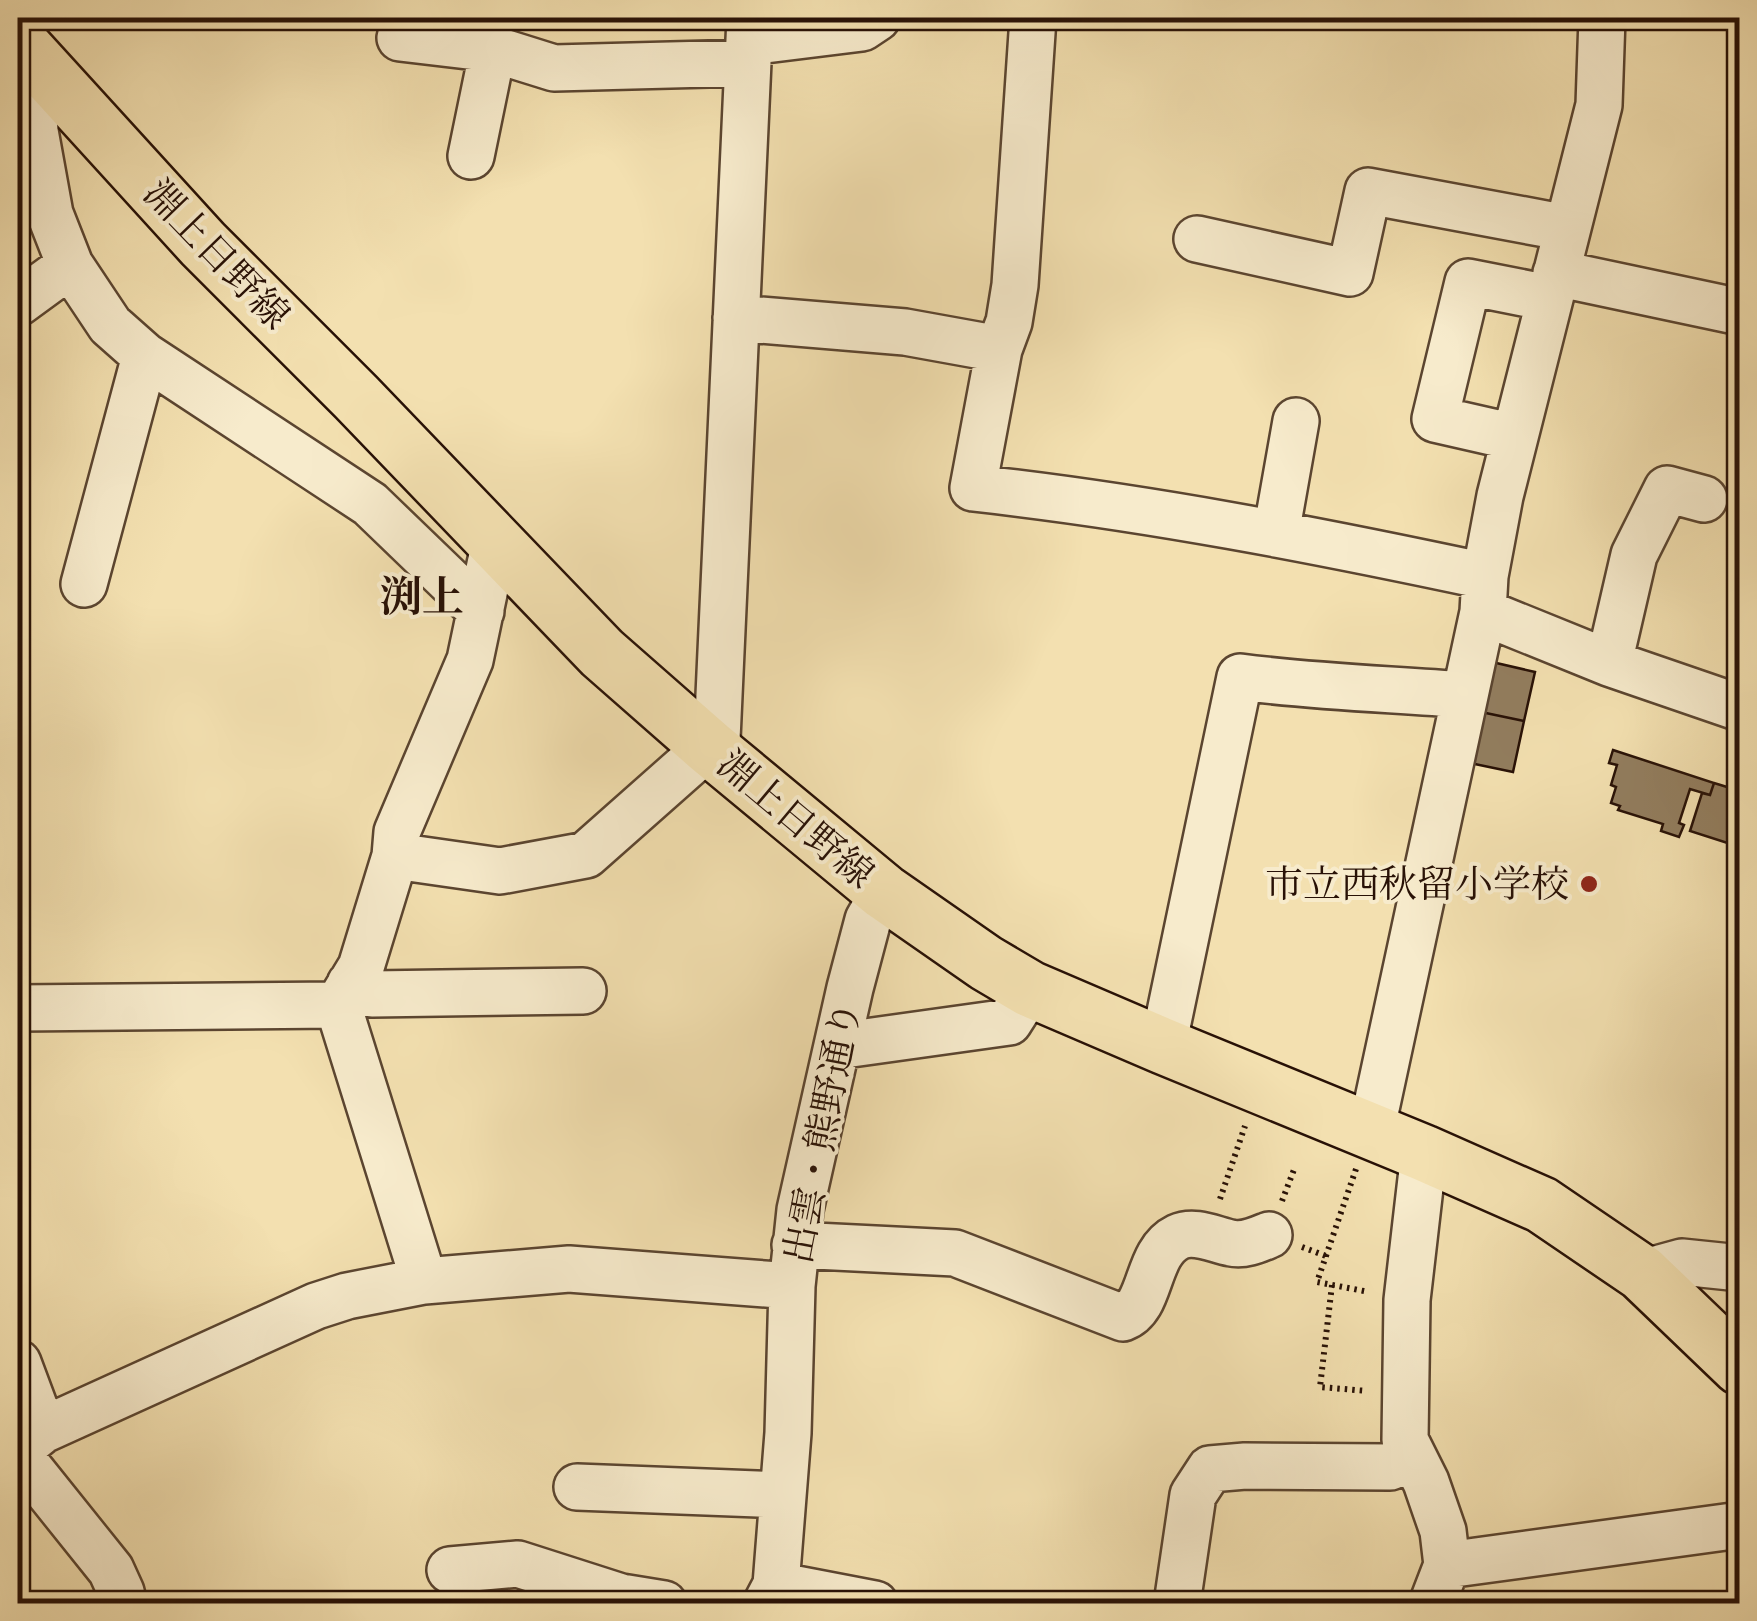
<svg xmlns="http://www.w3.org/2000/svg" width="1757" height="1621" viewBox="0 0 1757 1621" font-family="'Sorts Mill Goudy','Noto Serif JP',serif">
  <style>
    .building { fill: #927d5e; stroke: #281106; stroke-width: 2.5 }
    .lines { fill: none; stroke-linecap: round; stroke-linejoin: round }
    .minor-casing { stroke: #5b4530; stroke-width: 50 }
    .major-casing { stroke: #281106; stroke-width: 60 }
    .path { stroke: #281106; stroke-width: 6; stroke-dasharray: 2.5 5; stroke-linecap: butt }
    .minor { stroke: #f7ebcc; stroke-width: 45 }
    .major { stroke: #f3e0b0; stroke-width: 55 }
    .poi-dot { fill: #8f2418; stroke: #f7ebcc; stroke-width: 4 }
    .labels { text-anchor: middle; stroke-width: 8; stroke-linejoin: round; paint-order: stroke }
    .street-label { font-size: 38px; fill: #281106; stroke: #f7ebcc }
    .poi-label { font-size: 38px; fill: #281106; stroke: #f7ebcc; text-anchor: end }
    .quarter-label { font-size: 42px; font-weight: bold; fill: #281106; stroke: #f7ebcc }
  </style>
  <rect width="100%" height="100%" fill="#f3e0b0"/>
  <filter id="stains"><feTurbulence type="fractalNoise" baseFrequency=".002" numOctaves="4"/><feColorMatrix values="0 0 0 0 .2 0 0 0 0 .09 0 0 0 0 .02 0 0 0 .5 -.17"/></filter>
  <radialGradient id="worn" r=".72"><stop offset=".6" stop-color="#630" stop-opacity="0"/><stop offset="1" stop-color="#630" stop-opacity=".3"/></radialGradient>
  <path class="building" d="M1492 662 1535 672 1524 721 1481 712Z
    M1481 712 1524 721 1513 772 1470 763Z
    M1613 750 1714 783 1710 795 1690 789 1679 823 1684 825 1679 837 1661 831 1663 824 1618 810 1620 806 1611 803 1616 787 1611 785 1617 765 1609 763Z
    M1714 783 1740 791V847L1690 831 1702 793 1710 795Z"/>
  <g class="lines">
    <defs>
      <path id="minor" d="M400 38 493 49 554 68 748 63
        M749 42 862 28 877 18
        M31 56 35 131 50 214 70 265 110 325 145 356 370 504 481 611
        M471 156 493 49
        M1197 239 1350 273 1368 191 1567 228
        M1556 273 1740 312
        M18 303 70 265
        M736 318 905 332 999 349 973 488C1146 507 1316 540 1485 576
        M999 349 1009 322 1015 285 1033 18
        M1514 437 1435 419 1468 282 1549 298
        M1276 534 1296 421
        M84 584 145 356
        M1483 612 1609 663 1740 708
        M1609 663 1634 555 1667 489 1704 499
        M395 856 500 871 586 855 717 739 750 18
        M350 984 372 994 583 991
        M338 1005 424 1281
        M18 1008 338 1005 361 967 395 856 397 832 470 660 495 541
        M837 1046 1009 1022 1030 989
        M1163 1046 1240 677C1315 687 1390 689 1465 695
        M1371 1132 1483 612 1485 576 1500 496 1599 105 1602 18
        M1424 1153 1407 1300 1405 1440 1426 1482 1443 1531 1447 1565 1432 1604
        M795 1245 955 1253 1123 1318C1153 1307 1145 1253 1178 1237 1195 1229 1215 1240 1231 1243 1244 1246 1257 1240 1269 1235
        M1642 1273 1682 1262 1740 1268
        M18 1363 43 1430
        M18 1450 43 1430 316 1306 347 1296 424 1281 569 1269 792 1286
        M18 1454 111 1570 121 1592 124 1604
        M577 1487 783 1495
        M1447 1565 1740 1525
        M450 1570 518 1564 621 1597 664 1604
        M776 1585 875 1604
        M766 1604 776 1585 788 1433 792 1286 800 1210 850 988 868 920 884 892
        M1177 1604 1193 1495 1210 1469 1245 1466 1390 1467 1413 1457"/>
      <path id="major" d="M18 41 203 244 356 397 602 653 709 747 884 892 986 963 1030 989 1163 1046 1424 1153 1542 1205 1642 1273 1740 1367"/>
    </defs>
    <use href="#minor" class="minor-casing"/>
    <use href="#major" class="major-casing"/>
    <path class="path" d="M1356 1169 1317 1282 1369 1292
      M1220 1199 1245 1126
      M1282 1201 1295 1167
      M1302 1247 1326 1256
      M1332 1285 1320 1387 1367 1391"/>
    <use href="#minor" class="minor"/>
    <use href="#major" class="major"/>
  </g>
  <circle class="poi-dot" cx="1589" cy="884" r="10"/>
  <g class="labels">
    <g class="street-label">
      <text transform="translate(217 254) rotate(46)" y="13">淵上日野線</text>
      <text transform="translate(796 819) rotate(40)" y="13">淵上日野線</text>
      <text transform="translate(822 1132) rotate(-79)" y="13">出雲・熊野通り</text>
    </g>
    <g class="poi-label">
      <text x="1569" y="897">市立西秋留小学校</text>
    </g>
    <g class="quarter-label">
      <text x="422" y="611">渕上</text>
    </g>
  </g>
  <rect width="1757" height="1621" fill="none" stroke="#f3e0b0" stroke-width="60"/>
  <rect x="20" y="20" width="1717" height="1581" fill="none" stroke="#281106" stroke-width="5"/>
  <rect x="30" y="30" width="1697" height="1561" fill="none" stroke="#281106" stroke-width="2.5"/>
  <rect width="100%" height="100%" filter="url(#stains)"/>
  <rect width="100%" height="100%" fill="url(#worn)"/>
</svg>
